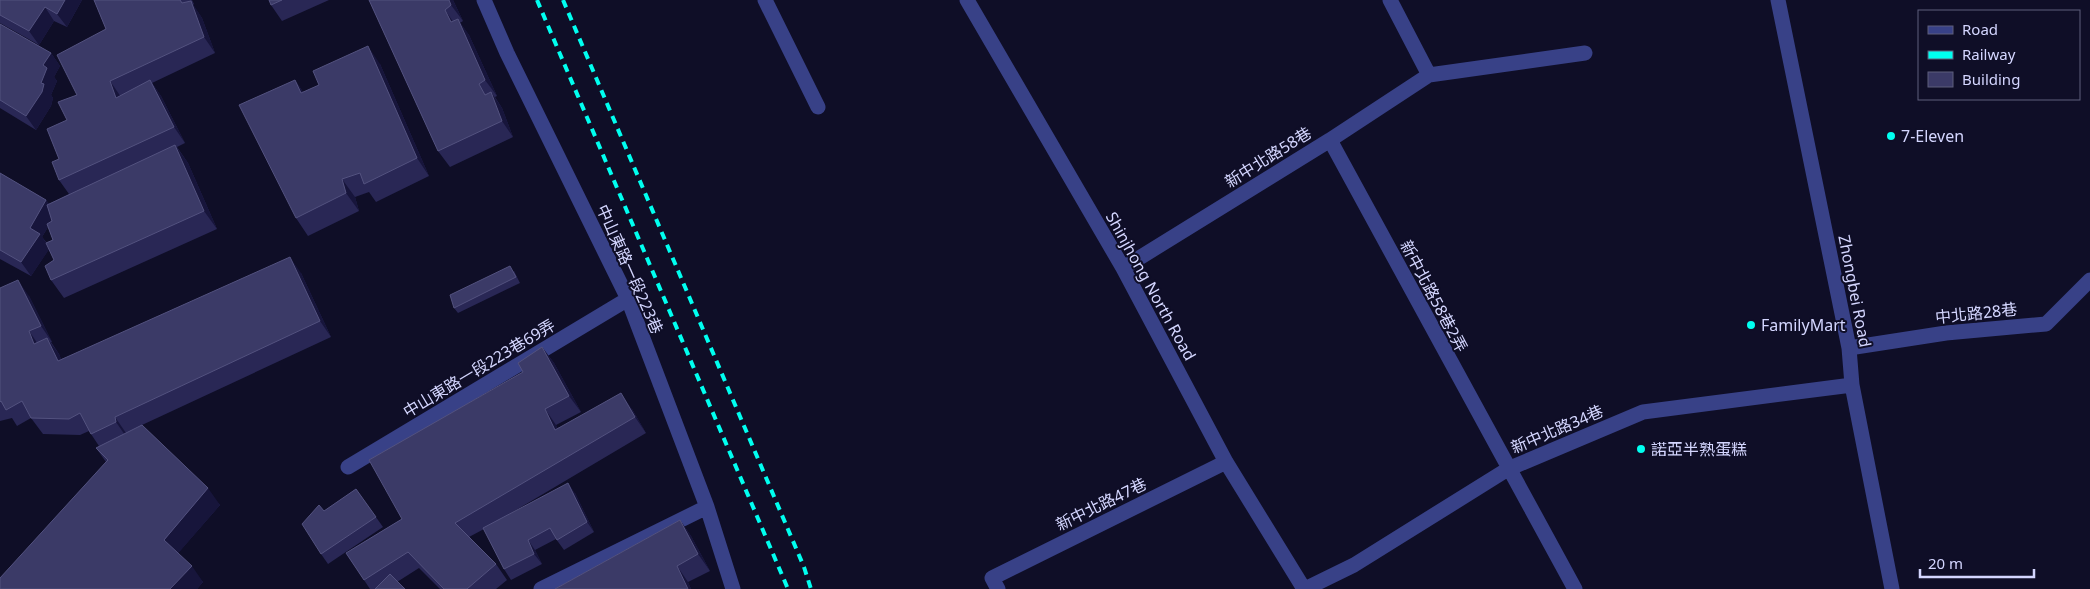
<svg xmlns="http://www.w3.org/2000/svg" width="2090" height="589" viewBox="0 0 2090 589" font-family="'Noto Sans','Noto Sans TC',sans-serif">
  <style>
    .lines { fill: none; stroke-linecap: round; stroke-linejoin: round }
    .minor { stroke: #384187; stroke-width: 15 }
    .rail { stroke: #00fff0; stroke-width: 4; stroke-dasharray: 8 6; stroke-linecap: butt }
    .wall { fill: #292755; fill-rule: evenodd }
    .shaded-wall { fill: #17153b }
    .building { fill: #3b3a67; stroke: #53527f }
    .poi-dot { fill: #00fff0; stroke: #0f0e27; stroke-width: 2 }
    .labels { text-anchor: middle; stroke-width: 4; stroke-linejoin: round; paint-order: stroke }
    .poi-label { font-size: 16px; fill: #d4d6ff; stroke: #0f0e27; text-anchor: start }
    .street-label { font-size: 16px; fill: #d4d6ff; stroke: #0f0e27 }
  </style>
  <rect width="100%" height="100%" fill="#0f0e27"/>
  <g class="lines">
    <path class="minor" d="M484 0 507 53 628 299 707 507 733 589
      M765 0 818 107
      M967 0 1123 268 1226 462 1304 589
      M1390 0 1429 75
      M1778 0 1849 348 1852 385 1892 589
      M1330 140 1575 589
      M1123 268 1330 140 1429 75 1585 53
      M1849 348 1946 333 2046 324 2090 280
      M348 467 628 299
      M541 589 707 507
      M998 589 992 578 1226 462
      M1305 589 1354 565 1508 469 1643 412 1852 385"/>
    <path class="rail" d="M537 0 788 589
      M563 0 804 567 811 589"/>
  </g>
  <path class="wall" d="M0 0H82L67 27 54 21 39 45 0 23Z
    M94 0H192L194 4 193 5 202 18 215 53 152 83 161 96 185 143 177 147 188 163 217 229 64 298 51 280 54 260 49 249 31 276 0 259V173L46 200 49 204 69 194 59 180V159L67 120 77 95 106 29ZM48 227 53 240 47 243 42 237Z
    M269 0H329L282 21 271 5Z
    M369 0H453L463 21 460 23 469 35 497 96 495 97 502 108 513 137 450 167 438 151Z
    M0 24 51 53 60 66 54 77 57 81 51 95 53 98 51 106 36 130 0 108Z
    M380 64 429 176 376 202 369 192 355 197 359 211 308 236 296 218 295 80 303 92Z
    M514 271 520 283 458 313 454 308Z
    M301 273 331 337 142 425 220 505 178 553 203 582 197 589 96 448 99 446 89 431 80 435 43 434 31 418 17 426 12 418 0 421V288L29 296 52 342H51L59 354 61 359Z
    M542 347 554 363 581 412 556 425 557 428 632 409 646 433 506 516 575 493 594 532 564 550 556 539 535 550 542 564 511 580 504 569 484 529 469 537 496 564 507 580 496 589H440L419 568 397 582 405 589H370L346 553 402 519 523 372Z
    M356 489 383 527 328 564 321 554 324 511Z
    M680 520 691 536 710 571 688 582 691 589H555Z"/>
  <path class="shaded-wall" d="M65 0H82L67 27 57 14Z
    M449 0H453L463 21 451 5Z
    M191 1 202 18 215 53 204 37Z
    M45 7 54 21 39 45 29 31Z
    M445 10 456 26 451 22Z
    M458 19 469 35 497 96 485 80Z
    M368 46 380 64 429 176 417 158Z
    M51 53 60 66 54 77 57 81 51 95 53 98 51 106 36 130 26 116 41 83 43 65Z
    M150 80 161 96 185 143 174 127Z
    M295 80 307 98 301 93Z
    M110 81 121 97 116 98Z
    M491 92 502 108 513 137 502 121Z
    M175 145 188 163 217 229 204 211Z
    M342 179 355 197 359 211 346 193Z
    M46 200 56 213 42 237 50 248 31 276 21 262 30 228Z
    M290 257 301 273 331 337 320 321Z
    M18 280 29 296 52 342 41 326Z
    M29 331 40 347 34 344Z
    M47 338 59 354 69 377 58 361Z
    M542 347 554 363 581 412 569 396Z
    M621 393 632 409 646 433 635 417Z
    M545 409 556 425 566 446 555 430Z
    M115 417 126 433 127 438 116 422Z
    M568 483 575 493 594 532 587 522Z
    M208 488 220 505 175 557 164 540Z
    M680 520 691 536 710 571 698 554Z
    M528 540 535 550 542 564 534 554Z
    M192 566 203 582 197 589H170Z
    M677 566 688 582 691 589H688Z"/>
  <path class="building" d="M0 0H65L57 14 45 7 29 31 0 15Z
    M94 0H180L182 3 191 1 204 37 110 81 116 98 150 80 174 127 59 180 52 162 59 159 47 129 67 120 58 102 77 95 57 55 106 29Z
    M269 0H282L271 5Z
    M369 0H449L451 5 445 10 451 22 458 19 485 80 479 84 485 95 491 92 502 121 438 151Z
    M0 24 51 53 43 65 47 68 41 83 44 84 42 92 26 116 0 100Z
    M368 46 417 158 364 184 360 173 342 179 346 193 296 218 239 105 295 80 301 93 319 85 313 71Z
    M175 145 204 211 51 280 45 266 54 260 46 243 53 240 47 224 52 221 47 205Z
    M0 173 46 200 30 228 40 234 21 262 0 250Z
    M290 257 320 321 115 417 116 422 91 434 80 413 69 419 31 418 22 401 6 410 1 401 0 402V288L18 280 41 326 29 331 34 344 47 338 58 361Z
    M510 266 516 277 454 308 450 295Z
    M542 347 569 396 545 409 555 430 621 393 635 417 455 523 496 564 467 589H444L408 552 364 580 346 553 402 519 369 460 523 372 518 363Z
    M142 425 208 488 164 540 192 566 170 589H0V578L106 462 108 460 96 448Z
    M568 483 587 522 557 540 550 528 528 540 534 554 504 569 483 528Z
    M356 489 376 517 321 554 302 524 319 505 324 511Z
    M680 520 698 554 677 566 688 589H555Z
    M390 574 405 589H375Z"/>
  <g class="poi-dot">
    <circle cx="1891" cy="136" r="5"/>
    <circle cx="1751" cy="325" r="5"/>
    <circle cx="1641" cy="449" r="5"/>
  </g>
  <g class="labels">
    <g class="poi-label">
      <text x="1901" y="142">7-Eleven</text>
      <text x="1761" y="331">FamilyMart</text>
      <text x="1651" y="455">諾亞半熟蛋糕</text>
    </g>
    <g class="street-label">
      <text transform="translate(1268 157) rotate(-32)" y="6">新中北路58巷</text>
      <text transform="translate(630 269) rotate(66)" y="6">中山東路一段223巷</text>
      <text transform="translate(1151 286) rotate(61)" y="6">Shinjhong North Road</text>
      <text transform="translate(1855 291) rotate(79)" y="6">Zhongbei Road</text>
      <text transform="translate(1434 296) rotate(62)" y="6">新中北路58巷2弄</text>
      <text transform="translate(1976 313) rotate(-6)" y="6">中北路28巷</text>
      <text transform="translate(479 368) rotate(-31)" y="6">中山東路一段223巷69弄</text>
      <text transform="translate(1557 429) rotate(-23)" y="6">新中北路34巷</text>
      <text transform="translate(1101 504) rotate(-26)" y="6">新中北路47巷</text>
    </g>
  </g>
  <rect x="1918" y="10" width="162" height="90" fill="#0f0e27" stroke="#5e5e7d"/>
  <rect x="1928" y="26" width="25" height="8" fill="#384187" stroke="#5e5e7d"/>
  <text x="1962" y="35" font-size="15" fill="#d4d6ff">Road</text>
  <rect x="1928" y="51" width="25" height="8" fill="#00fff0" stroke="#5e5e7d"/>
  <text x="1962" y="60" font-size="15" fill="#d4d6ff">Railway</text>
  <rect x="1928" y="72" width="25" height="15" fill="#3b3a67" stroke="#5e5e7d"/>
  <text x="1962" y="85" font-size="15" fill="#d4d6ff">Building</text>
  <path d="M1920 569v8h114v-8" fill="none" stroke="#d4d6ff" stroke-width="2.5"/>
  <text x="1928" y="569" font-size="15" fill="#d4d6ff" stroke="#0f0e27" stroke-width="4" paint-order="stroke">20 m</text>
</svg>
